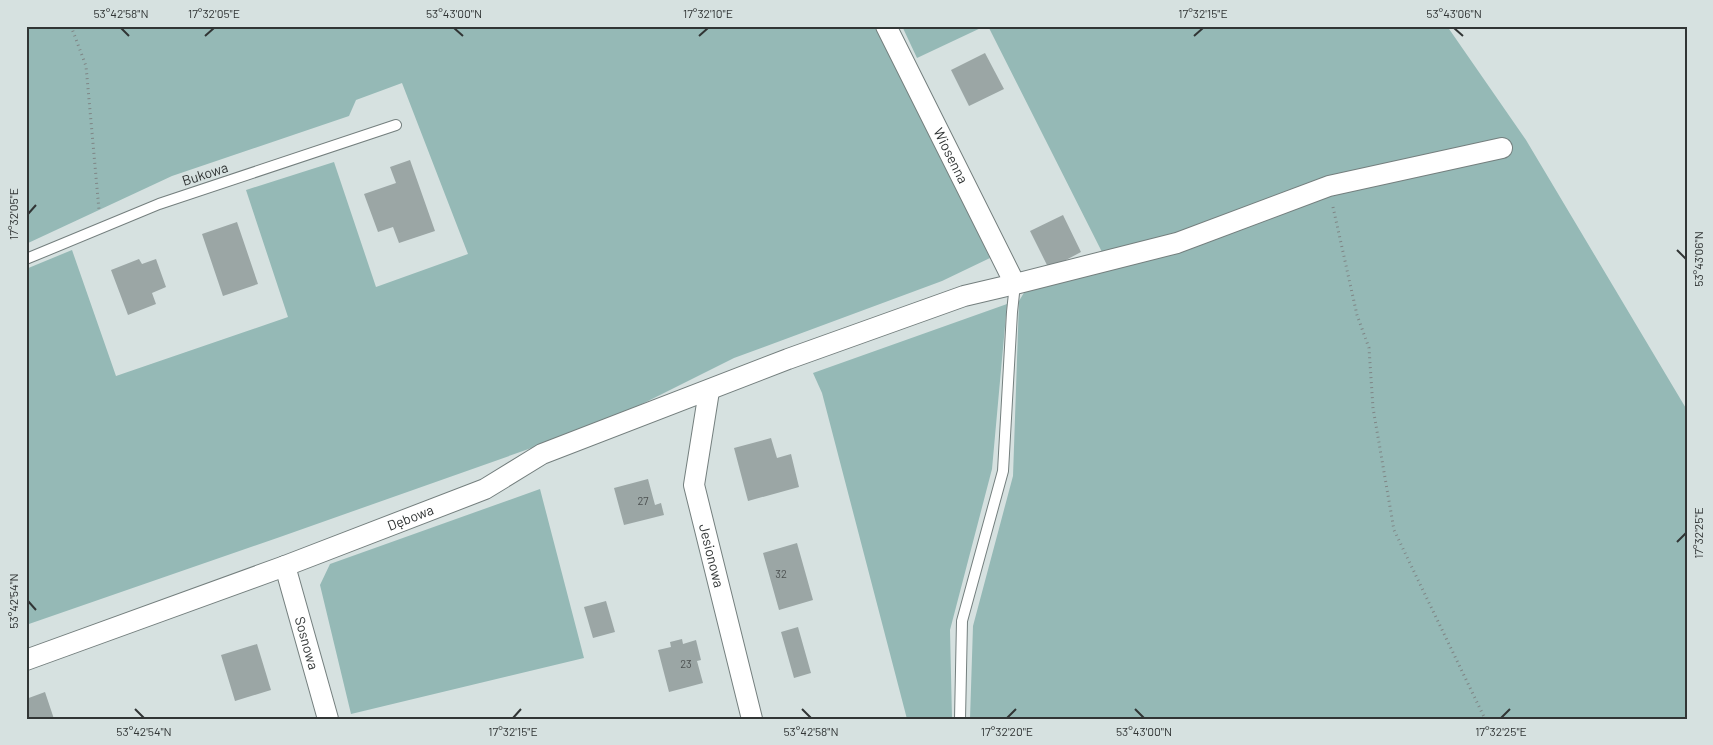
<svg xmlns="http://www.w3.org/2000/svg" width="1713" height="745" viewBox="0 0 1713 745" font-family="Barlow,sans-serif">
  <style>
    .green { fill: #95b9b6 }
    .building { fill: #9ba6a5 }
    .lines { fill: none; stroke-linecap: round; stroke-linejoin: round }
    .lane-casing { stroke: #747f7e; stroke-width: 12 }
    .street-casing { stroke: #747f7e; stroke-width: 22 }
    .path { stroke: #7f8686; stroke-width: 3; stroke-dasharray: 1 4; stroke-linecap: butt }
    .lane { stroke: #fff; stroke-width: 10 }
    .street { stroke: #fff; stroke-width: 20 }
    .ticks { fill: none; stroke: #313535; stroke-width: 2 }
    .labels { text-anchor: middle; stroke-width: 4.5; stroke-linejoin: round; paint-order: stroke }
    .number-label { font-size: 11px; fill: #4c5151 }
    .street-label { font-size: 14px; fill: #313535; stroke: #d6e1e0 }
    .neatline { fill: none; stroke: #313535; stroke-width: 2 }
    .ticks-label { font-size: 12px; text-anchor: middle; fill: #313535 }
  </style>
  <rect width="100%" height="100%" fill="#d6e1e0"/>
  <path class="green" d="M26 26H878L990 258 942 281 734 358 608 421 280 537 26 625V269L72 250 116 376 288 317 246 190 334 162 376 287 468 254 402 83 356 100 349 116 172 176 26 244Z
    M902 26H985L917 58Z
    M988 26H1447L1526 140 1687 410V719H970L973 626 1013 476 1019 301 1025 291 1103 254Z
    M1007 304 992 469 950 630 952 719H907L822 393 813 373Z
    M540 489 584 658 351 714 320 585 330 564Z"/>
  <path class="building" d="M985 53 1004 89 969 106 951 70Z
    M410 160 435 231 399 243 393 227 378 232 364 194 396 183 390 167Z
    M1063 215 1081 252 1049 269 1030 231Z
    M237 222 258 284 223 296 202 234Z
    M139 259 142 264 156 259 166 287 152 293 156 304 128 315 111 270Z
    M771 438 777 458 791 454 799 487 748 501 734 448Z
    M648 479 655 505 661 503 664 515 624 525 614 488Z
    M797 543 813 600 779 610 763 553Z
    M606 601 615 632 593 638 584 607Z
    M798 627 811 673 794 678 781 632Z
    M682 639 683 644 696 640 701 660 697 661 703 683 669 692 658 650 671 647 670 642Z
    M257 644 271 690 235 701 221 655Z
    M45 692 54 719H26V699Z"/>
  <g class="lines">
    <defs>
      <path id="lane" d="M26 259 159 204 396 125
        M960 719 962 621 1003 471 1012 312 1015 284"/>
      <g id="street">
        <path id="s1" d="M886 26 1015 284"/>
        <path id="s2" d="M709 391 694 485 752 719"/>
        <path id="s3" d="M285 566 328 719"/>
        <path id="s4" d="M26 660 285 566 485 489 542 454 788 359 964 296 1015 284 1177 243 1329 186 1502 148"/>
      </g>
    </defs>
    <use href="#lane" class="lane-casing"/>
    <use href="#street" class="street-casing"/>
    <path class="path" d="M71 26 86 66 99 210
      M1333 207 1357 315 1369 348 1373 408 1394 530 1485 719"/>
    <use href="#lane" class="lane"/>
    <use href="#street" class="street"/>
  </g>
  <path class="ticks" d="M121 28 129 36M454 28 463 36M1454 28 1463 36M205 36 214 28M699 36 708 28M1194 36 1203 28M28 214 36 205M1677 250 1686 259M1677 542 1686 533M28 601 36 610M135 709 144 718M802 709 811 718M1135 709 1144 718M513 718 521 709M1007 718 1016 709M1501 718 1510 709"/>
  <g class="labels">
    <g class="number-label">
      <text x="643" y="505">27</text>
      <text x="781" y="578">32</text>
      <text x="686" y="668">23</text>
    </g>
    <g class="street-label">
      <text dy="5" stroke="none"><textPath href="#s1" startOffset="145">Wiosenna</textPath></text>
      <text transform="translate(205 174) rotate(-18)" y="5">Bukowa</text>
      <text dy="5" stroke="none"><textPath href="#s4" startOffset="410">Dębowa</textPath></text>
      <text dy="5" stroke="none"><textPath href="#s2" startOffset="168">Jesionowa</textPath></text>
      <text dy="5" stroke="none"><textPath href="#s3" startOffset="80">Sosnowa</textPath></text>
    </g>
  </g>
  <rect width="1713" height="745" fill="none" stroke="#d6e1e0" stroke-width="55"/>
  <rect x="28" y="28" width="1658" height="690" class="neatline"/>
  <g class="ticks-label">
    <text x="121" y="18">53°42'58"N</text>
    <text x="214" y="18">17°32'05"E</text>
    <text x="454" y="18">53°43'00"N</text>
    <text x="708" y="18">17°32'10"E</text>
    <text x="1203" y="18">17°32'15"E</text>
    <text x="1454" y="18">53°43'06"N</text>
    <text transform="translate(14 214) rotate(-90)" y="4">17°32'05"E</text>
    <text transform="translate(1699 259) rotate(-90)" y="4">53°43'06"N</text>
    <text transform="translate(1699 533) rotate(-90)" y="4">17°32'25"E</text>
    <text transform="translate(14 601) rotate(-90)" y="4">53°42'54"N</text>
    <text x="144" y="736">53°42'54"N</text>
    <text x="513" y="736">17°32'15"E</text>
    <text x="811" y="736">53°42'58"N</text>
    <text x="1007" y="736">17°32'20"E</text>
    <text x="1144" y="736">53°43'00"N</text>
    <text x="1501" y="736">17°32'25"E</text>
  </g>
</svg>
